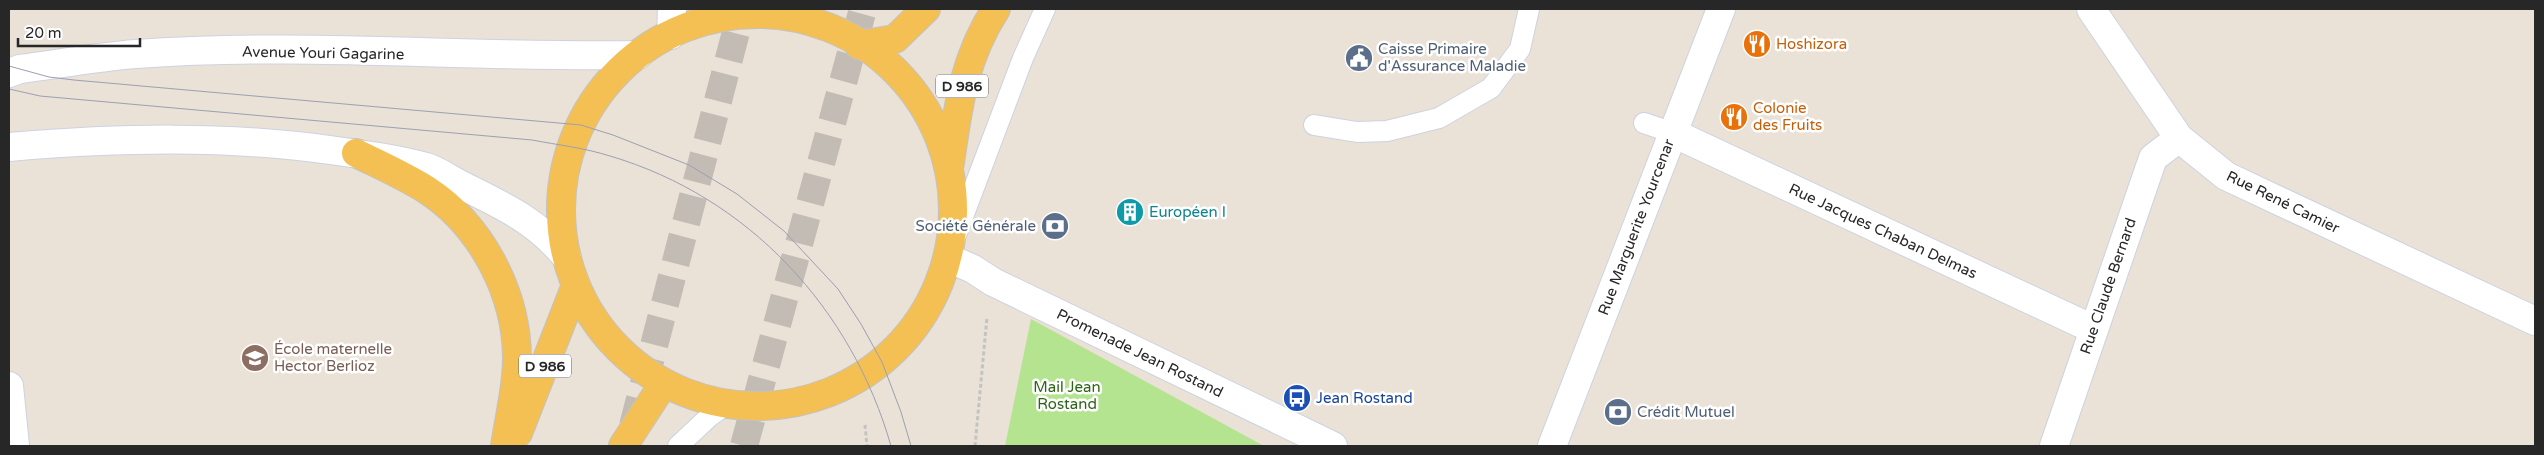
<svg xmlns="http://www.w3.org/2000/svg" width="2544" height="455" viewBox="0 0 2544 455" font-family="'Varela Round',sans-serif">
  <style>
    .green { fill: #b5e491 }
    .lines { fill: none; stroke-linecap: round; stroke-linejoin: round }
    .highway-tunnel { stroke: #c3bcb4; stroke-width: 28; stroke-dasharray: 28 14; stroke-linecap: butt }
    .lane-casing { stroke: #cdd3e1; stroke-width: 22 }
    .street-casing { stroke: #cdd3e1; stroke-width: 30 }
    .primary-casing { stroke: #c3c3c3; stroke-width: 30 }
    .path { stroke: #c3c3c3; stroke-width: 3; stroke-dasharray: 4 2.5; stroke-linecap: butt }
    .lane { stroke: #fff; stroke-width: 20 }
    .street { stroke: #fff; stroke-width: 28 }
    .primary { stroke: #f4c053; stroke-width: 28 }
    .tram { stroke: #9ba0b2; stroke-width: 1 }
    .labels { text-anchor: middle; stroke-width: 5; stroke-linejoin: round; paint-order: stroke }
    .shield { fill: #fff; stroke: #686868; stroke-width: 1 }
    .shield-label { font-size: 14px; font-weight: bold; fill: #272727 }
    .food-label { font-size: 15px; fill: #c56008; stroke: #fff; text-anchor: start }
    .service-label { font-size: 15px; fill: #4e5e75; stroke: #fff; text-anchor: start }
    .street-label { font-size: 15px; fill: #272727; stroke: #fff }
    .culture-label { font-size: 15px; fill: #0d838f; stroke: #fff; text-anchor: start }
    .education-label { font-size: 15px; fill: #785e54; stroke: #fff; text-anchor: start }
    .park-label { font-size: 15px; fill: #2e6417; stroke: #fff }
    .transit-label { font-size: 15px; fill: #164399; stroke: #fff; text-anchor: start }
  </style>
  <rect width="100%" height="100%" fill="#eae1d7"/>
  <path class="green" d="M1031 319 1264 446H1005Z"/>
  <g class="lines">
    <path class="highway-tunnel" d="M633 426 742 9
      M744 446 863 9"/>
    <defs>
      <path id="lane" d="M1644 123 1673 133
        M1314 125 1357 132 1387 131 1439 118 1491 88 1520 49 1529 9
        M950 251 1023 58 1045 9
        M678 446 710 416 727 404"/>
      <path id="street" d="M2091 9 2179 138 2226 176 2535 321
        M671 35 672 9
        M9 73 20 69C58 64 97 57 136 54 303 42 471 58 638 55
        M1673 133 2093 329
        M9 147C118 138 228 135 337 151 367 155 397 159 426 167 439 171 451 180 463 186 504 206 538 222 567 258
        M948 258 973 269 993 282 1333 446
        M9 386 15 446
        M1552 446 1721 9
        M2054 446 2153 158 2179 138"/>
      <path id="primary" d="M561 210a196 196 0 1 1 392 0a196 196 0 1 1-392 0Z
        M859 45 895 39 926 9
        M356 153C380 165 405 176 427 190 482 226 517 294 517 359 517 388 509 418 505 446
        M950 163C958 106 964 58 996 9
        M518 433 576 285
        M623 446 664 383"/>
    </defs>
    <use href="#lane" class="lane-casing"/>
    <use href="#street" class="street-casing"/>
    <use href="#primary" class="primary-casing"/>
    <path class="path" d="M865 425 867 446
      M975 446 987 317"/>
    <use href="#lane" class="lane"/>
    <use href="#street" class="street"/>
    <use href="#primary" class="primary"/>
    <path class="tram" d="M9 66 49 77 74 80 581 125 613 135 689 165 737 194 784 231 838 289 861 324 882 362 901 412 911 446
      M9 89 40 96 532 140C558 145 585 148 610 156 749 197 852 309 891 446"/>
  </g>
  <defs>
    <symbol id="restaurant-disc" viewBox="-11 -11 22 22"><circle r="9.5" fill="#e8710a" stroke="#fff"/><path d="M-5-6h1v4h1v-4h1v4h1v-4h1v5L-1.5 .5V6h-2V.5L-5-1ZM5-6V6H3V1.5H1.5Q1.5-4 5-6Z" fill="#fff"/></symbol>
    <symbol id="civic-disc" viewBox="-11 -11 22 22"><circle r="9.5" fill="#5c6f8a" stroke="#fff"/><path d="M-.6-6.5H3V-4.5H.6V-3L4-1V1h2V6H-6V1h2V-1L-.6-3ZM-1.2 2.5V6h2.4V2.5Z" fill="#fff"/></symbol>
    <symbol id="building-disc" viewBox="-11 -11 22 22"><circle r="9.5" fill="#0f9aa8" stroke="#fff"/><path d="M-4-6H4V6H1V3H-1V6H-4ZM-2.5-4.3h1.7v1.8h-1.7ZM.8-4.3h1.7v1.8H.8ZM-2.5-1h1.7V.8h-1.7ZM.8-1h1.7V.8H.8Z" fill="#fff"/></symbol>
    <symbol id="bank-disc" viewBox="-11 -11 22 22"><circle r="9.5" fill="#5c6f8a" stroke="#fff"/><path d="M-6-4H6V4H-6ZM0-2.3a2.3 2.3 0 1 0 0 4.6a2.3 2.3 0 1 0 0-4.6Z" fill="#fff"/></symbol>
    <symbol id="school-disc" viewBox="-11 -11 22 22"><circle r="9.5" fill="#8d6e63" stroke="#fff"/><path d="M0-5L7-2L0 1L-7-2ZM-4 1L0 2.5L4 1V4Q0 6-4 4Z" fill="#fff"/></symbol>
    <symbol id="bus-disc" viewBox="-11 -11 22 22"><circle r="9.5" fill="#1a4fb4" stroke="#fff"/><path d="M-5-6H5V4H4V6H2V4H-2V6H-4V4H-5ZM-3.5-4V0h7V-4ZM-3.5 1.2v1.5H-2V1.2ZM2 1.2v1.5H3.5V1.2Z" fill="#fff"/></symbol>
  </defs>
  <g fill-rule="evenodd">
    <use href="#restaurant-disc" x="1741" y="28" width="32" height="32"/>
    <use href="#civic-disc" x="1343" y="42" width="32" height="32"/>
    <use href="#restaurant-disc" x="1718" y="101" width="32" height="32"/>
    <use href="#building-disc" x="1114" y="196" width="32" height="32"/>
    <use href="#bank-disc" x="1039" y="210" width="32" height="32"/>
    <use href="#school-disc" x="239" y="342" width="32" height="32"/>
    <use href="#bus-disc" x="1281" y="382" width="32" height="32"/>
    <use href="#bank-disc" x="1602" y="396" width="32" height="32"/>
  </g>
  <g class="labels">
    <g class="shield">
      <rect x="936" y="74.5" width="52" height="23" rx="4"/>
      <rect x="519" y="354.5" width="52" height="23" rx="4"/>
    </g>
    <g class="shield-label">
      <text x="962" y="91">D 986</text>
      <text x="545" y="371">D 986</text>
    </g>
    <g class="food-label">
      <text x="1776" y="49">Hoshizora</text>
      <text x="1753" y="113">Colonie<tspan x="1753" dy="17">des Fruits</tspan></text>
    </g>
    <g class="service-label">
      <text x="1378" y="54">Caisse Primaire<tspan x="1378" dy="17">d'Assurance Maladie</tspan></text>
      <text x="1036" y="231" text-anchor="end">Société Générale</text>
      <text x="1637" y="417">Crédit Mutuel</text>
    </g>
    <g class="street-label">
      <text transform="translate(323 53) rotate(1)" y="5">Avenue Youri Gagarine</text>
      <text transform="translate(2283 202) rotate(26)" y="5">Rue René Camier</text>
      <text transform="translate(1636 227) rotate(-69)" y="5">Rue Marguerite Yourcenar</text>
      <text transform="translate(1883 231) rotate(25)" y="5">Rue Jacques Chaban Delmas</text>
      <text transform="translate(2108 286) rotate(-71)" y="5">Rue Claude Bernard</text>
      <text transform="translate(1140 353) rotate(26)" y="5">Promenade Jean Rostand</text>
    </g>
    <g class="culture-label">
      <text x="1149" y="217">Européen I</text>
    </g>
    <g class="education-label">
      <text x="274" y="354">École maternelle<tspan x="274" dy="17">Hector Berlioz</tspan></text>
    </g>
    <g class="park-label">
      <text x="1067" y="392">Mail Jean<tspan x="1067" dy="17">Rostand</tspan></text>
    </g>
    <g class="transit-label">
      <text x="1316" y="403">Jean Rostand</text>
    </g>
  </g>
  <rect width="2544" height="455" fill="none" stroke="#272727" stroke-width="20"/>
  <path d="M18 38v8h122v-8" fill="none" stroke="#272727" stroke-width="2.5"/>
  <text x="25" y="38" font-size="15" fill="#272727" stroke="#ffffff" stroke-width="4" paint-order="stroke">20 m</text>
</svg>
